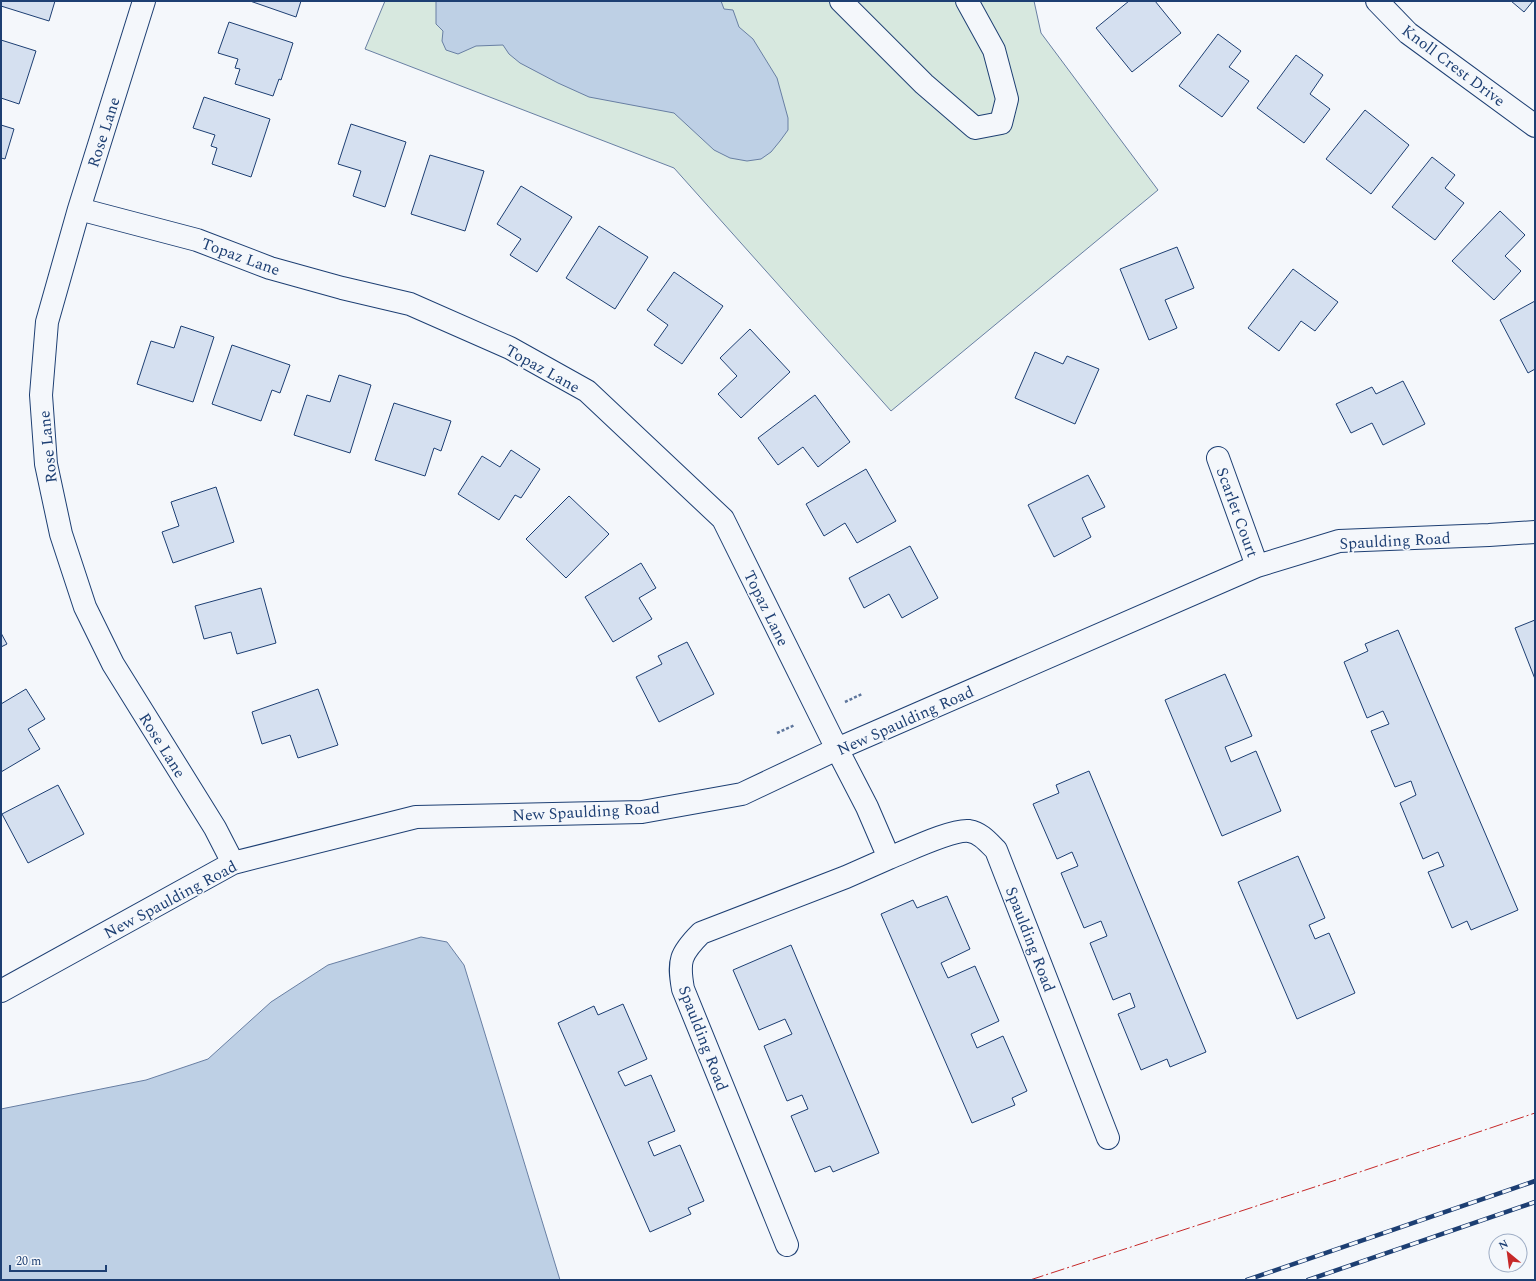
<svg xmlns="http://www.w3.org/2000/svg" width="1536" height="1281" viewBox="0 0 1536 1281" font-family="Spectral,serif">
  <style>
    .green { fill: #d7e8df; stroke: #687fa3 }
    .water { fill: #bed0e5; stroke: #687fa3 }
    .building { fill: #d5e0f0; stroke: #1d3f73 }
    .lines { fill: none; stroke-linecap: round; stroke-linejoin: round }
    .minor-casing { stroke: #1d3f73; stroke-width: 24 }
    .path { stroke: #5e769c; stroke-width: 2.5; stroke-dasharray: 3 2; stroke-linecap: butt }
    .minor { stroke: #f4f7fb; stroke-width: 22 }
    .rail-casing { stroke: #1d3f73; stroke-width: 4.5 }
    .rail { stroke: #f4f7fb; stroke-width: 3; stroke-dasharray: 9; stroke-linecap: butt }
    .power { stroke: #c62828; stroke-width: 1; stroke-dasharray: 14 3 2 3; stroke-linecap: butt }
    .labels { text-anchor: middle; stroke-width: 3; stroke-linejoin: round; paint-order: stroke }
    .street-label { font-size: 16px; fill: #1d3f73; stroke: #f4f7fb }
  </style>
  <rect width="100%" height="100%" fill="#f4f7fb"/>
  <path class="green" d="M385 1H1034L1041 33 1158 190 891 411 674 168 365 49Z"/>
  <path class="water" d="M436 1H721L724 9 733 10 739 27 753 39 777 78 788 118V130L780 141 771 152 761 159 747 161 730 158 714 150 674 113 589 97 558 83 520 63 509 54 503 45 476 46 458 54 446 50 442 41 443 31 436 24Z
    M421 937 447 942 464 965 560 1280H1V1109L146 1080 208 1059 271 1002 328 965Z"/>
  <path class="building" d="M1 1H55L49 21 1 6Z
    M250 1H301L296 17Z
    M1129 1H1155L1181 33 1132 72 1096 28Z
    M1511 1H1533L1524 12Z
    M229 22 293 43 281 80 279 79 273 96 235 84 240 69 235 68 238 59 218 53Z
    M1218 34 1241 51 1229 67 1249 81 1222 117 1179 86Z
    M1 40 36 51 19 104 1 98Z
    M1296 55 1323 75 1310 94 1330 109 1304 143 1257 108Z
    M204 97 270 119 251 177 212 164 217 148 211 146 215 135 193 128Z
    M1365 110 1409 145 1371 194 1326 159Z
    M351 124 406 142 385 207 353 196 361 171 338 164Z
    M1 125 14 129 5 159 1 158Z
    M430 155 484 171 465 231 411 214Z
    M1432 157 1455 175 1445 188 1464 203 1435 240 1392 207Z
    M521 186 572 217 537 272 510 255 521 239 497 224Z
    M1500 211 1525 235 1505 256 1521 271 1494 300 1452 261Z
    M599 226 648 257 615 309 566 278Z
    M1177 247 1194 288 1165 300 1177 328 1149 340 1120 269Z
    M1293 269 1338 302 1315 331 1301 321 1279 351 1248 328Z
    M674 272 723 306 682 364 654 345 668 325 647 310Z
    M1535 301V369L1528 373 1500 320Z
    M181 326 214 337 193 402 137 384 151 341 174 348Z
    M750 329 790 372 741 418 718 394 737 376 720 358Z
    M232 345 290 365 280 393 272 390 261 421 212 404Z
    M1035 352 1063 364 1067 356 1099 369 1075 424 1015 398Z
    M339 375 371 385 350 453 294 435 307 395 330 402Z
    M1403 381 1425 424 1383 445 1372 423 1351 433 1336 404 1372 387 1376 394Z
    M815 395 850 442 818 467 803 447 778 465 758 438Z
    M394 403 451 421 441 451 434 448 425 476 375 460Z
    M511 450 540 469 521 498 515 495 499 520 458 494 482 456 500 467Z
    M866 469 896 521 857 543 845 523 824 536 806 504Z
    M1088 475 1105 507 1082 518 1091 537 1054 557 1028 505Z
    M216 487 234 542 173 563 162 532 179 526 171 502Z
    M569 496 609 534 566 578 526 539Z
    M910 546 938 598 902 618 889 594 864 608 849 578Z
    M641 563 656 588 639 598 652 619 613 642 585 597Z
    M261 588 276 643 237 654 231 632 204 639 195 606Z
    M1535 620V679L1515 628Z
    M1398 630 1518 910 1471 930 1467 921 1452 928 1428 872 1444 866 1438 852 1423 859 1400 803 1416 795 1411 781 1395 787 1371 731 1389 724 1383 711 1367 718 1344 662 1368 651 1365 644Z
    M1 633 7 644 1 647Z
    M687 642 714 694 659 722 636 677 662 664 658 656Z
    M1225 674 1252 736 1225 747 1231 762 1256 751 1281 811 1222 836 1165 700Z
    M26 689 45 719 28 729 40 749 1 772V704Z
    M318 689 338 745 298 758 290 735 262 744 252 712Z
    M1089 771 1206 1052 1170 1067 1167 1059 1141 1070 1118 1014 1135 1007 1130 993 1113 1000 1090 943 1107 936 1101 921 1084 928 1061 873 1078 866 1072 852 1057 859 1033 804 1059 793 1056 785Z
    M58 785 84 834 28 863 2 814Z
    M1298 856 1325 918 1309 925 1315 939 1329 933 1355 993 1297 1019 1238 882Z
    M947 896 970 949 941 963 948 978 975 966 999 1021 971 1034 977 1048 1003 1036 1027 1091 1012 1098 1015 1105 972 1123 881 914 913 900 917 908Z
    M791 945 879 1153 833 1172 830 1166 815 1172 791 1116 808 1109 802 1095 787 1101 764 1046 792 1034 785 1019 759 1030 733 970Z
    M623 1004 647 1059 618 1072 625 1086 651 1075 675 1131 648 1142 654 1156 680 1145 704 1201 688 1208 691 1214 650 1232 558 1023 594 1006 598 1015Z"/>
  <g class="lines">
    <defs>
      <path id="minor" d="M144 1 79 209 47 322 41 395 46 464 61 534 85 607 113 664 215 828 233 863
        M841 1 924 84 975 128 1001 123 1007 99 994 50 967 1
        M1377 1 1408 33 1535 126
        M79 209 197 240 270 268 342 288 410 304 510 348 587 391 723 519 837 749 867 807 889 858 846 877 701 933C680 954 678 961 683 989L787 1245
        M1218 458 1257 566
        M889 858C907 851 952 829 969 831 981 833 988 842 996 850L1108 1138
        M1 991 233 863 416 817 642 812 742 794 837 749 1257 566 1339 541 1489 535 1535 532"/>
    </defs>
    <use href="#minor" class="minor-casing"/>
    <path class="path" d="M845 702 862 694
      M777 733 795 725"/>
    <use href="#minor" class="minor"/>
    <defs>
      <path id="rail" d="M1247 1280 1535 1181
        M1308 1280 1535 1202"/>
    </defs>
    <use href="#rail" class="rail-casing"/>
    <use href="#rail" class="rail"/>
    <path class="power" d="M1030 1280 1336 1180 1535 1113"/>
  </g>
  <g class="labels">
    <g class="street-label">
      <text transform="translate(1454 65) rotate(37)" y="6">Knoll Crest Drive</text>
      <text transform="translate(103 132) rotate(-72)" y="6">Rose Lane</text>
      <text transform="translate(241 256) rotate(20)" y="6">Topaz Lane</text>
      <text transform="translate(543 368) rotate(29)" y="6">Topaz Lane</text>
      <text transform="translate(47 447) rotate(-96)" y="6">Rose Lane</text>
      <text transform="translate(1238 512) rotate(70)" y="6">Scarlet Court</text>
      <text transform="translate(1395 540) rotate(-3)" y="6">Spaulding Road</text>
      <text transform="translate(767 608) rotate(64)" y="6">Topaz Lane</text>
      <text transform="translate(905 720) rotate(-24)" y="6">New Spaulding Road</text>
      <text transform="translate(163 745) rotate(58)" y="6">Rose Lane</text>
      <text transform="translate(586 811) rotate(-3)" y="6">New Spaulding Road</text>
      <text transform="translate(170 899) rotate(-28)" y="6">New Spaulding Road</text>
      <text transform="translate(1031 939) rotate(69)" y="6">Spaulding Road</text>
      <text transform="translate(704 1038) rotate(69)" y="6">Spaulding Road</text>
    </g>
  </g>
  <rect width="1536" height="1281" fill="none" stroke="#1d3f73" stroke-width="4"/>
  <g transform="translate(1508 1253) rotate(331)"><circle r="19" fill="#f4f7fb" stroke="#9eadc5"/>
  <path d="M0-3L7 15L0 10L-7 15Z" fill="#c62828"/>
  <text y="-6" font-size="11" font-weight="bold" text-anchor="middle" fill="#1d3f73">N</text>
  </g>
  <path d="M10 1265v6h96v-6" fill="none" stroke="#1d3f73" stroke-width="2"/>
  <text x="16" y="1265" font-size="12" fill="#1d3f73" stroke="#f4f7fb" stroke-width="3" paint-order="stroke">20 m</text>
</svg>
